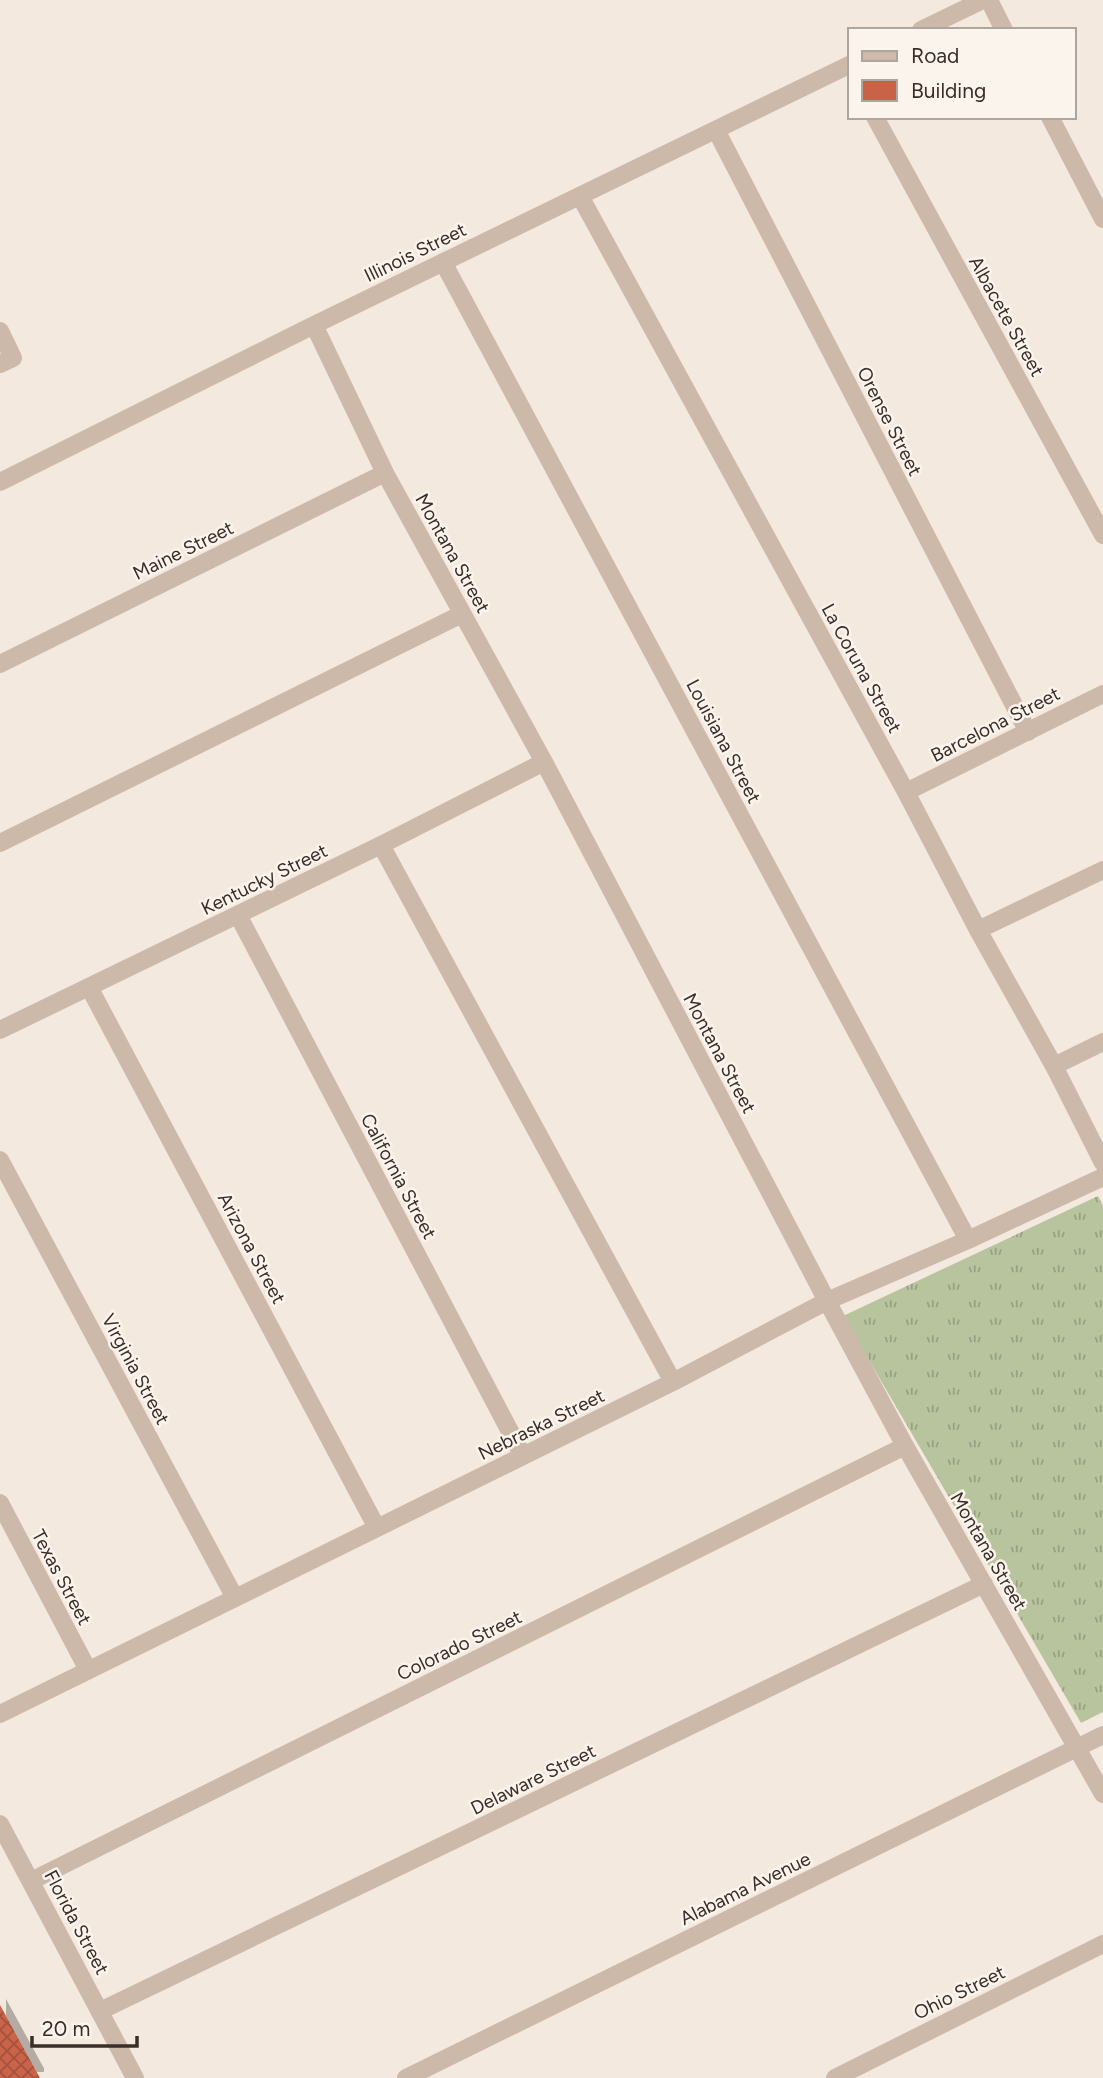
<svg xmlns="http://www.w3.org/2000/svg" width="1103" height="2078" viewBox="0 0 1103 2078" font-family="Figtree,sans-serif">
  <style>
    .grass { fill: url(#grass-tufts) }
    .building { fill: url(#building-cross-hatch); filter: url(#shadow) }
    .lines { fill: none; stroke-linecap: round; stroke-linejoin: round }
    .minor { stroke: #cdb9aa; stroke-width: 18 }
    .tertiary { stroke: #cdb9aa; stroke-width: 18 }
    .labels { text-anchor: middle; stroke-width: 5; stroke-linejoin: round; paint-order: stroke }
    .street-label { font-size: 19px; fill: #3a2e2a; stroke: #fbf4ec }
  </style>
  <defs>
    <pattern id="grass-tufts" width="24" height="20" patternUnits="userSpaceOnUse" patternTransform="scale(1.75)"><rect width="24" height="20" fill="#b8c49e"/><path d="M3 7l-1-3M5 7V3M7 7l1-3M15 17l-1-3M17 17v-4M19 17l1-3" fill="none" stroke="#97a081"/></pattern>
    <pattern id="building-cross-hatch" width="8" height="8" patternUnits="userSpaceOnUse" patternTransform="scale(1.75)"><rect width="8" height="8" fill="#c96348"/><path d="M0 0l8 8M0 8l8-8" fill="none" stroke="#a4523c"/></pattern>
    <filter id="shadow"><feDropShadow dx="6" dy="-6" stdDeviation="0" flood-color="#0004"/></filter>
  </defs>
  <rect width="100%" height="100%" fill="#f4e9df"/>
  <path class="grass" d="M1098 1196 1103 1206V1712L1081 1723 843 1316Z"/>
  <path class="building" d="M0 2005 40 2078H0Z"/>
  <g class="lines">
    <path class="minor" d="M989 0 1004 30
      M921 30 983 0
      M875 117 1103 535
      M1050 117 1103 219
      M716 130 1028 732
      M580 196 906 792 978 930 1054 1066 1103 1163
      M443 262 968 1240
      M314 325 385 473 544 762 827 1301 905 1446 1103 1794
      M0 331 13 358 0 364
      M0 482 314 325 849 65
      M0 664 385 473
      M906 792 1103 694
      M0 843 462 614
      M381 845 673 1382
      M238 915 523 1456
      M978 930 1103 870
      M89 987 377 1528
      M0 1030 381 845 544 762
      M1054 1066 1103 1042
      M0 1160 235 1598
      M0 1503 88 1670
      M0 1714 673 1382 827 1301 968 1240 1103 1177
      M0 1824 135 2078
      M31 1881 905 1446
      M100 2011 984 1584
      M835 2078 1103 1944"/>
    <path class="tertiary" d="M406 2078 1103 1735"/>
  </g>
  <g class="labels">
    <g class="street-label">
      <text transform="translate(415 252) rotate(-26)" y="7">Illinois Street</text>
      <text transform="translate(1007 316) rotate(61)" y="7">Albacete Street</text>
      <text transform="translate(890 421) rotate(63)" y="7">Orense Street</text>
      <text transform="translate(183 550) rotate(-26)" y="7">Maine Street</text>
      <text transform="translate(453 553) rotate(61)" y="7">Montana Street</text>
      <text transform="translate(862 668) rotate(61)" y="7">La Coruna Street</text>
      <text transform="translate(995 724) rotate(-27)" y="7">Barcelona Street</text>
      <text transform="translate(724 741) rotate(62)" y="7">Louisiana Street</text>
      <text transform="translate(264 879) rotate(-26)" y="7">Kentucky Street</text>
      <text transform="translate(720 1053) rotate(62)" y="7">Montana Street</text>
      <text transform="translate(399 1176) rotate(62)" y="7">California Street</text>
      <text transform="translate(252 1248) rotate(62)" y="7">Arizona Street</text>
      <text transform="translate(136 1369) rotate(62)" y="7">Virginia Street</text>
      <text transform="translate(541 1424) rotate(-26)" y="7">Nebraska Street</text>
      <text transform="translate(989 1551) rotate(60)" y="7">Montana Street</text>
      <text transform="translate(62 1577) rotate(62)" y="7">Texas Street</text>
      <text transform="translate(459 1645) rotate(-26)" y="7">Colorado Street</text>
      <text transform="translate(533 1779) rotate(-26)" y="7">Delaware Street</text>
      <text transform="translate(745 1888) rotate(-26)" y="7">Alabama Avenue</text>
      <text transform="translate(77 1922) rotate(62)" y="7">Florida Street</text>
      <text transform="translate(959 1992) rotate(-26)" y="7">Ohio Street</text>
    </g>
  </g>
  <rect x="848" y="28" width="228" height="91" fill="#fbf4ec" stroke="#aea59e" stroke-width="2"/>
  <rect x="862" y="51" width="35" height="10" fill="#cdb9aa" stroke="#aea59e" stroke-width="2"/>
  <text x="911" y="63" font-size="21" fill="#3a2e2a">Road</text>
  <rect x="862" y="80" width="35" height="21" fill="#c96348" stroke="#aea59e" stroke-width="2"/>
  <text x="911" y="98" font-size="21" fill="#3a2e2a">Building</text>
  <path d="M32 2036v10h105v-10" fill="none" stroke="#3a2e2a" stroke-width="3.5"/>
  <text x="42" y="2036" font-size="21" fill="#3a2e2a" stroke="#fbf4ec" stroke-width="5" paint-order="stroke">20 m</text>
</svg>
